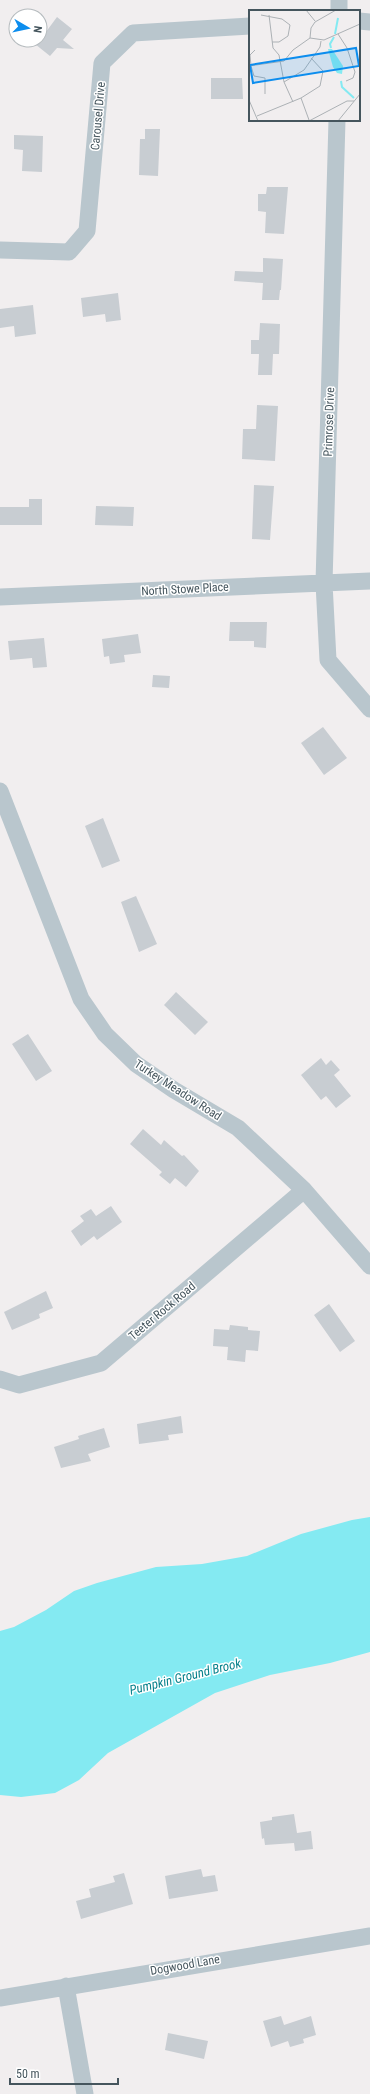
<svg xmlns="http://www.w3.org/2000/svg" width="370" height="2094" viewBox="0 0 370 2094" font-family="'Roboto Condensed',sans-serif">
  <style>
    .water { fill: #84eaf2 }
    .building { fill: #c8cdd2 }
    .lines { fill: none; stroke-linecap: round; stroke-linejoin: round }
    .street { stroke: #b9c6cd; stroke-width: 17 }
    .labels { text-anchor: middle; stroke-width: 3; stroke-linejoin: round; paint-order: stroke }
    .street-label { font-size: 12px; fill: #45555d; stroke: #fff }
    .water-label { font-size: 13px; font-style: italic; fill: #06818b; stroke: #fff }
    .inset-river { fill: none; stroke: #84eaf2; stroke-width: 2 }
    .inset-road { fill: none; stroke: #acb1b5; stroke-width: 1 }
    .view { fill: #0c8dee; fill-opacity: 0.15; stroke: #0c8dee; stroke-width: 2 }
    .inset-edge { fill: none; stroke: #45555d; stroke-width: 2 }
  </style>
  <rect width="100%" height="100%" fill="#f1eeef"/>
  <path class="water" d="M370 1517V1652L330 1663 270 1675 215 1693 108 1753 79 1780 55 1793 21 1797 0 1795V1631L14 1627 46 1610 74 1591 97 1583 156 1567 202 1564 247 1556 301 1534 352 1520Z"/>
  <path class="building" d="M57 17 72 29 63 40 74 49 57 48 50 56 35 44 40 40Z
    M211 78H242L243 99H211Z
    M145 129H160L158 176 139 175 140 139H145Z
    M14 135 43 136 42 172 22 171 23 150 14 149Z
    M267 187H288L284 234 265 233 266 212 258 211V194H266Z
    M263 258 283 259 281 290H280L279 300H262L263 283 234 281 235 271 263 272Z
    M118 293 121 320 106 322 105 314 83 317 81 298Z
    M33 305 36 334 15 337 14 326 0 328V309Z
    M260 323 280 324 279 354H273L272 375H258L259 354H251V340H259Z
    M257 405 278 406 275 461 242 459 243 429H256Z
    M254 485 274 486 270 540 252 539Z
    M29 499H42V525H0V507H29Z
    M96 506 134 507 133 526 95 525Z
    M230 622H267L266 648 254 647V641H229Z
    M138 634 141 653 124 655 125 662 110 664 109 656 104 657 102 639Z
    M44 638 47 667 33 668 32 658 10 660 8 641Z
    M153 675 170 676 169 688 152 687Z
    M323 727 347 758 324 775 301 743Z
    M103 818 120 861 102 868 85 826Z
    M136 896 157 944 139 952 121 902Z
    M176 992 208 1022 195 1035 164 1005Z
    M28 1034 52 1071 36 1081 12 1044Z
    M321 1058 326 1065 331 1060 340 1070 334 1075 351 1096 336 1108 326 1096 321 1100 301 1075Z
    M143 1129 161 1145 164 1140 182 1156 184 1155 199 1171 186 1187 175 1178 170 1184 159 1175 162 1172 130 1144Z
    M111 1206 122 1222 97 1240 94 1236 81 1246 71 1231 84 1221 80 1216 91 1209 96 1216Z
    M46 1291 53 1308 39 1314 40 1318 12 1330 4 1312Z
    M329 1304 355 1341 340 1352 314 1315Z
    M230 1325 248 1327V1330L260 1331 258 1351 246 1350 245 1362 227 1360 228 1347 213 1346 214 1329 229 1330Z
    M181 1416 183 1433 168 1435 169 1440 139 1444 137 1424Z
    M104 1428 110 1447 88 1454 91 1461 61 1468 54 1447 79 1439 78 1436Z
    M294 1814 297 1833 311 1831 313 1849 295 1851 294 1843 265 1845 264 1838 262 1839 260 1822 272 1820V1817Z
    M201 1869 203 1877 215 1875 218 1891 169 1899 165 1876Z
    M124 1873 133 1904 81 1919 76 1901 91 1897 89 1889 115 1882 113 1876Z
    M281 2016 284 2025 311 2016 316 2035 303 2039 304 2043 290 2047 288 2041 271 2047 263 2021Z
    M168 2033 208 2041 204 2059 165 2050Z"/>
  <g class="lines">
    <path class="street" d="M339 0V11
      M359 21 370 22
      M337 120 324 583 328 660 370 709
      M0 250 69 252 87 231 102 63 133 33 250 26
      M0 597 370 581
      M0 791 81 999 105 1034 136 1064 174 1090 238 1128 304 1190 370 1266
      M0 1379 19 1385 101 1363 304 1190
      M66 1986 85 2094
      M0 1998 370 1936"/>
  </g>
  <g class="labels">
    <g class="street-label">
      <text transform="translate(98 116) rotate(-85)" y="4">Carousel Drive</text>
      <text transform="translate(329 422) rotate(-88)" y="4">Primrose Drive</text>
      <text transform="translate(185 589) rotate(-3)" y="4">North Stowe Place</text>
      <text transform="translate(178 1090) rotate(33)" y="4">Turkey Meadow Road</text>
      <text transform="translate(162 1311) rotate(-40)" y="4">Teeter Rock Road</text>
      <text transform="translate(185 1965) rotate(-10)" y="4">Dogwood Lane</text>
    </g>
    <g class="water-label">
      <text transform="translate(185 1676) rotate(-14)" y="5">Pumpkin Ground Brook</text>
    </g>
  </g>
  <g transform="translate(249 10)">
    <rect width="111" height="111" fill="#f1eeef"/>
    <path d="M79 39H83L94 56 93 64 88 63 84 57Z" fill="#84eaf2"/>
    <path class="inset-river" d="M86 24 89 8M82 38 81 34 85 27M92 71 93 77 105 88"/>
    <path class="inset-road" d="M57 0 66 11M12 5 33 9 41 15 39 26 30 32H23M20 5 24 38 30 45 35 72 44 92M89 24 98 38 106 62 104 68 97 71M61 28 75 30 111 14M61 28 62 18 66 12 87 0M6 40 1 45 2 56 5 66 16 68V84M0 56 35 51 44 40 61 28M35 72 55 60 71 37 72 31M52 88 60 110M0 90 9 111M8 106 52 88 71 76 74 61 62 48M60 111 98 91H105M89 111 111 84"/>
    <path class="view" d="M107 38 110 56 4 73 1 55Z"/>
    <rect width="111" height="111" class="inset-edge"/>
  </g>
  <g transform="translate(28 28) rotate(99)"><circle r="19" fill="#ffffff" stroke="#b5bbbe"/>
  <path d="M0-3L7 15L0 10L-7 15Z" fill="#0c8dee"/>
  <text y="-6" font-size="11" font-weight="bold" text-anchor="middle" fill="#45555d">N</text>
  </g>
  <path d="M10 2078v6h108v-6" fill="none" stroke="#45555d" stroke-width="2"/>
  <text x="16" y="2078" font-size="12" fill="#45555d" stroke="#ffffff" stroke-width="3" paint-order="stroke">50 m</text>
</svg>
